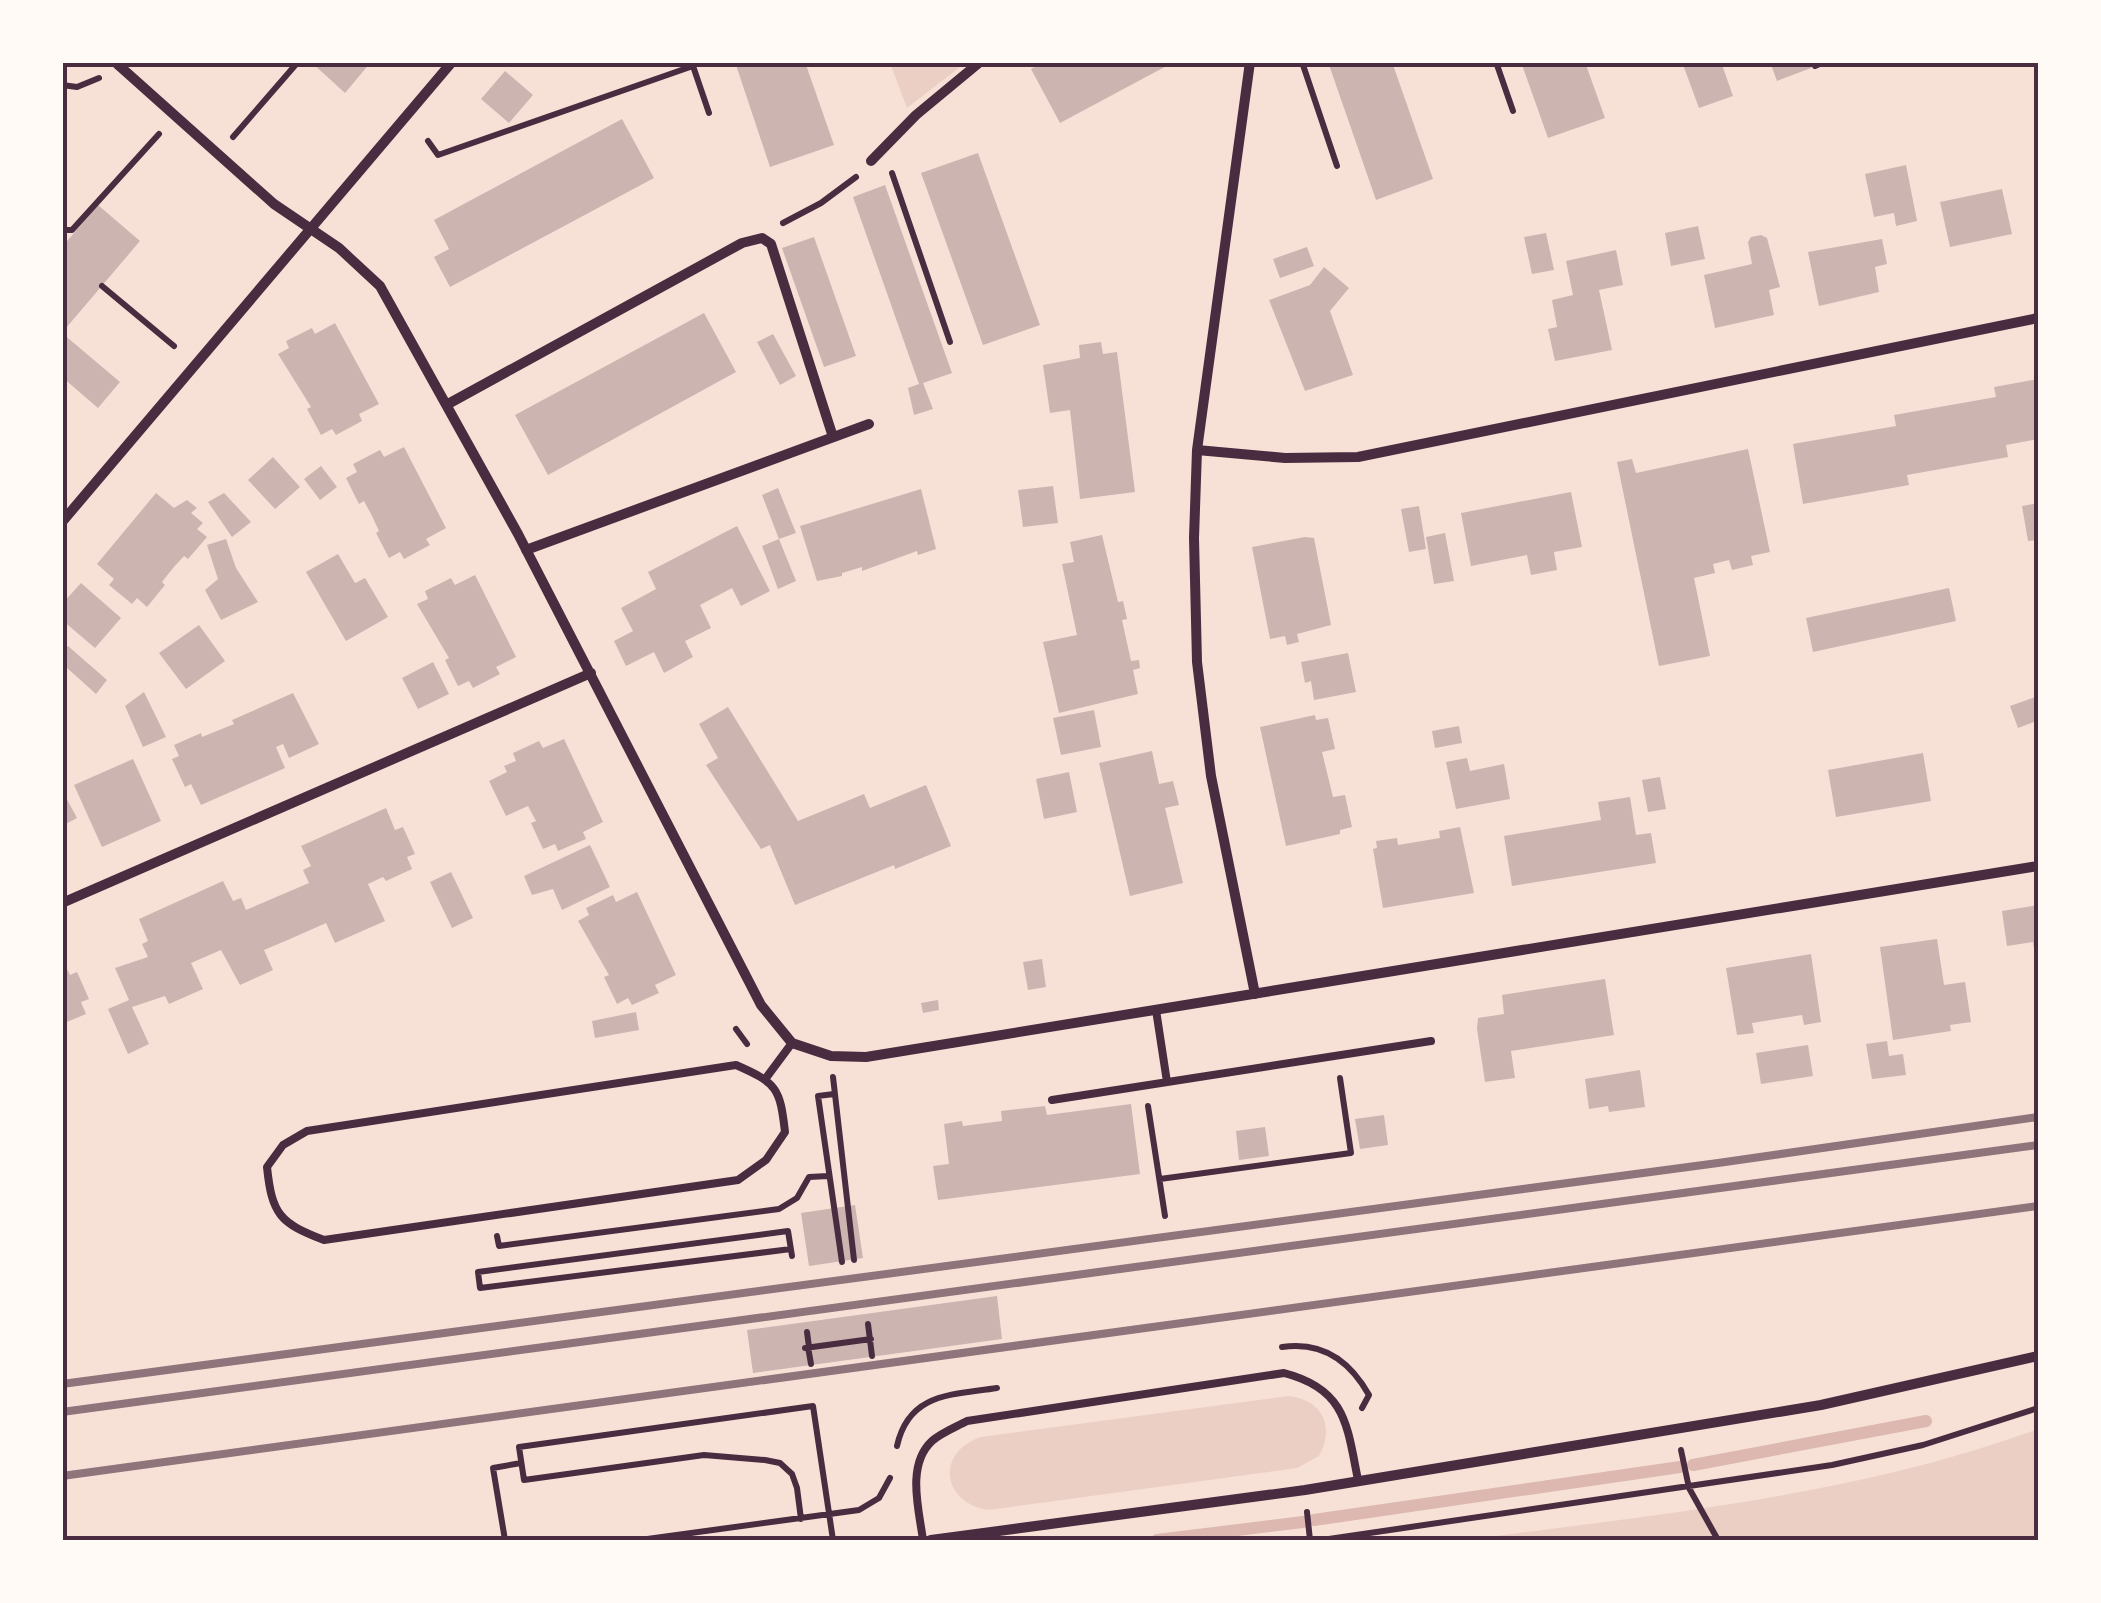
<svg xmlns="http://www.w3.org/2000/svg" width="2101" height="1603" viewBox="0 0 2101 1603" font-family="Commissioner,sans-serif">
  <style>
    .green { fill: #ebcfc5 }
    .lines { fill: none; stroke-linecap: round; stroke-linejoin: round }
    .stream { stroke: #dcb8b0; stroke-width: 12 }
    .building { fill: #ccb4b1 }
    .path { stroke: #4a2c40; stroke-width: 6 }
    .service { stroke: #4a2c40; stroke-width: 8 }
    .minor { stroke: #4a2c40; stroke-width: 10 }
    .rail { stroke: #8f747c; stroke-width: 8 }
    .neatline { fill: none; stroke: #4a2c40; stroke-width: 4 }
  </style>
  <rect width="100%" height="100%" fill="#f7e1d7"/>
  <path class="green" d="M890 63V62L965 63 907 108Z
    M1289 1396C1323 1400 1335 1427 1319 1456L1297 1468 989 1510C942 1504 935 1452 981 1437Z
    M2038 1429V1540H1466C1659 1514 1855 1496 2038 1429Z"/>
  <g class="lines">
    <path class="stream" d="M1693 1465 1926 1421
      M1314 1520 1680 1467
      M1157 1540 1303 1522"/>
  </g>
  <path class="building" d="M311 62H371L345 93Z
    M735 62H805L834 145 770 167Z
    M1044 62H1174L1060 123 1031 69Z
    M1328 62H1392L1433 179 1376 200Z
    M1521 62H1585L1605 118 1548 138Z
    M1682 62H1721L1733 96 1699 108Z
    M1770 62H1809L1811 68 1777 81Z
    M505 71 533 95 509 123 481 99Z
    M622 119 654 178 450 287 434 257 449 249 434 220Z
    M978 153 1040 325 983 345 921 173Z
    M1906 165 1917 221 1896 226 1894 213 1874 217 1865 174Z
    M885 185 952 373 923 383 933 409 914 415 908 388 919 384 853 197Z
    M2002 189 2012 234 1950 247 1940 202Z
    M98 205 140 241 66 328 62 325V247Z
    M1698 226 1705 259 1671 266 1665 233Z
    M1546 233 1554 270 1532 274 1524 237Z
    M1761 235 1767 238 1780 287 1769 290 1774 315 1715 328 1704 275 1752 264 1748 242 1751 237Z
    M814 237 856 356 824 367 782 248Z
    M1882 239 1887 264 1875 267 1879 292 1819 306 1808 252Z
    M1307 247 1314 266 1280 278 1273 259Z
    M1616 250 1623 285 1599 290 1612 350 1555 361 1548 329 1557 327 1552 300 1573 295 1566 261Z
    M1324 267 1349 288 1330 311 1353 375 1305 391 1269 300 1310 285Z
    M704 313 736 372 548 475 515 415Z
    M335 323 379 404 359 414 362 421 336 435 332 429 321 435 307 409 311 407 278 354 289 348 286 341 312 328 315 334Z
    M62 333 120 382 98 408 62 377Z
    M773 334 796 376 780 385 757 342Z
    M1101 342 1103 354 1117 352 1135 492 1080 499 1070 410 1050 413 1043 365 1080 358 1079 345Z
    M2038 379V439L2006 445 2008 457 1907 475 1909 485 1803 504 1793 444 1896 426 1894 415 1996 397 1994 387Z
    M404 447 446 528 426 539 430 545 404 559 400 552 389 558 376 533 379 531 372 516 364 501 359 504 346 478 357 472 353 464 380 450 384 457Z
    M1748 449 1770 552 1751 556 1753 565 1732 570 1729 560 1713 564 1715 573 1694 578 1710 656 1659 666 1617 462 1632 459 1636 473Z
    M273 457 300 487 275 509 248 480Z
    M321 466 337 487 320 500 304 479Z
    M1053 486 1058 523 1023 527 1018 490Z
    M778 488 796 533 779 539 762 495Z
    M921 489 936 549 918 555 917 551 862 571V567L842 573V576L817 581 800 526Z
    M1571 492 1582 547 1554 552 1557 570 1531 575 1527 555 1471 566 1461 513Z
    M156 493 174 508 187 500 197 508 191 513 203 523 197 529 207 537 188 559 184 556 173 568 162 582 165 585 147 607 137 598 132 604 109 585 114 579 97 564Z
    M224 493 251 522 232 537 208 502Z
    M2038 503V540L2028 541 2022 506Z
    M1419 506 1426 549 1409 552 1401 509Z
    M737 526 770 591 741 606 732 588 700 605 711 628 685 641 693 657 664 673 654 652 626 666 614 641 633 631 621 608 656 589 648 572Z
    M1445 533 1454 581 1434 584 1426 537Z
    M1102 535 1118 602 1123 601 1127 619 1122 620 1131 661 1139 660 1140 668 1133 670 1138 694 1059 713 1043 642 1077 635 1062 564 1074 562 1070 542Z
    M1305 537 1314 538 1331 625 1297 634 1299 642 1287 645 1285 636 1270 639 1252 547Z
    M226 539 236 568 258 602 221 620 205 590 218 579 207 545Z
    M779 539 796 581 778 589 762 546Z
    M338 554 355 583 365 578 388 617 346 641 306 572Z
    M475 575 516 657 496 667 500 674 473 688 469 681 458 686 445 660 449 658 417 604 428 599 425 591 451 578 455 585Z
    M81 583 121 618 95 648 62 620V604Z
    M1949 588 1956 621 1813 652 1806 618Z
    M199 625 225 661 186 689 159 653Z
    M68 646 107 680 96 694 66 667 62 670V652Z
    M1348 653 1356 692 1314 700 1311 681 1305 683 1301 662Z
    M433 662 449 694 418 709 402 678Z
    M144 692 166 737 143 747 125 706Z
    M293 693 319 744 289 758 283 744 276 747 285 768 201 805 191 784 185 787 172 759 179 756 174 745 201 733 202 737 234 724 232 720Z
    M2038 696V727L2035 729 2034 722 2018 728 2010 706Z
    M728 707 798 821 864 794 870 808 926 785 951 846 895 869 894 865 795 905 770 845 761 849 706 765 718 758 699 724Z
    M1094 710 1101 747 1061 755 1053 718Z
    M1315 715 1316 720 1328 718 1335 749 1322 752 1333 797 1345 795 1352 827 1340 830V834L1286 846 1260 727Z
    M1459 726 1462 743 1435 748 1432 731Z
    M564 739 603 822 583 832 586 839 558 851 555 844 543 849 531 823 536 821 528 806 506 816 489 781 507 772 504 766 516 761 513 753 539 741 543 748Z
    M1152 751 1159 784 1173 781 1179 805 1165 808 1183 883 1130 896 1099 763Z
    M1923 753 1931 801 1836 817 1828 770Z
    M1467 758 1470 771 1504 764 1510 799 1456 809 1446 762Z
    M133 759 161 821 102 847 74 785Z
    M1069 772 1077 812 1044 819 1036 779Z
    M1660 777 1666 809 1648 812 1642 780Z
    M62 790 77 818 62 826Z
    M1630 797 1636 835 1651 833 1656 863 1512 886 1504 836 1601 820 1598 802Z
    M386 808 395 830 403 827 415 854 407 857 412 869 386 881 383 877 368 884 385 921 335 943 326 923 290 939 264 950 273 970 240 985 221 950 191 963 203 989 169 1004 165 996 132 1007 149 1044 128 1054 108 1009 129 1000 115 968 148 957 142 944 148 941 139 919 223 881 233 901 241 898 246 910 309 883 303 870 311 866 301 846Z
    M1460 827 1474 893 1383 908 1373 849 1377 848 1376 841 1397 838 1398 845 1440 838 1439 831Z
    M590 845 610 887 562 910 553 889 532 895 524 876Z
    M451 872 473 918 452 928 430 882Z
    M637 892 676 975 655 985 659 993 632 1005 628 998 617 1004 604 977 609 975 578 921 589 915 586 908 613 895 616 902Z
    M2038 905V963H2036L2033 942 2007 946 2002 911Z
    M1937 939 1944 985 1965 982 1971 1022 1950 1025 1951 1031 1893 1040 1880 947Z
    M1811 954 1821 1022 1804 1025 1802 1015 1752 1023 1754 1033 1737 1035 1726 968Z
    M62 959 70 975 77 972 89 999 81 1002 86 1014 62 1024Z
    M1042 959 1046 987 1028 990 1023 962Z
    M1605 979 1614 1035 1511 1051 1515 1078 1485 1082 1477 1029 1478 1018 1504 1014 1502 995Z
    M938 1000 939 1010 923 1013 921 1003Z
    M636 1012 639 1030 595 1038 592 1021Z
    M1887 1041 1889 1056 1903 1054 1906 1075 1872 1079 1866 1044Z
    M1808 1045 1813 1076 1761 1084 1756 1053Z
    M1640 1070 1645 1107 1609 1112 1608 1106 1589 1109 1585 1079Z
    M1131 1104 1140 1174 938 1200 933 1166 949 1164 944 1124 962 1121 963 1126 1002 1121 1001 1111 1045 1106 1047 1115Z
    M1384 1115 1388 1145 1360 1149 1355 1119Z
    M1265 1127 1269 1156 1239 1160 1236 1131Z
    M855 1205 863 1258 809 1266 801 1213Z
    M997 1296 1002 1339 753 1373 747 1330Z"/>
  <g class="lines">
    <path class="path" d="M1302 62 1337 166
      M1496 62 1513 111
      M1814 62 1815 66 1824 62
      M62 85 77 87 99 78
      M233 137 298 62
      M428 141 438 155 693 66 709 113
      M892 173 950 342
      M783 223 821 203 856 177
      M62 230H72L159 134
      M102 286 174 346
      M736 1029 747 1044
      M833 1077 854 1260
      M834 1094 818 1096 842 1262
      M1148 1106 1165 1216
      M1160 1179 1351 1153 1340 1078
      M497 1236 499 1246 779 1209 797 1198 809 1177 828 1176
      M791 1249 480 1288 478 1272 788 1231 792 1256
      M868 1324 872 1356
      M807 1332 809 1347
      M808 1347 811 1364
      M1282 1347C1322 1341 1350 1361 1369 1395L1362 1408
      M805 1348 871 1339
      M897 1446C909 1392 953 1395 997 1388
      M1681 1450 1689 1488 1718 1540
      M1307 1512 1310 1540
      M801 1519 797 1488 792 1474 780 1463 765 1460 704 1455 524 1480 519 1447 813 1406 833 1540
      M505 1540 493 1468 521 1463
      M640 1540 859 1510 879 1498 890 1478
      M1322 1540 1832 1465 1923 1445 2038 1408"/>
    <path class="service" d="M1156 1010 1167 1082
      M736 1065C777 1083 780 1088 785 1132L766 1160 738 1180 324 1240C280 1223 272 1215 267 1167L283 1145 307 1131Z
      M766 1078 792 1043
      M1052 1100 1431 1041
      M923 1540C919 1510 906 1465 932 1441 941 1433 956 1427 967 1421L1284 1373C1346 1389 1347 1425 1358 1480"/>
    <path class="minor" d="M115 62 274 204 339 248 380 286 518 534 761 1005 792 1043 831 1056 866 1057 2038 866
      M1250 62 1197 450 1194 538 1197 662 1211 776 1255 994
      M871 161 916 115 980 62
      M448 404 742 243 762 238 771 244 833 437
      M1197 450 1285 458 1358 457 2038 318
      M62 522 452 62
      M526 550 869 424
      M62 903 591 673
      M931 1540 1305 1490 1821 1405 2038 1356"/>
    <path class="rail" d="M62 1384 1718 1163 2038 1117
      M62 1412 2038 1145
      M62 1476 2038 1206"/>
  </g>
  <rect width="2101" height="1603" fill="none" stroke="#fffaf5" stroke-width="130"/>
  <rect x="65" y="65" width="1971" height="1473" class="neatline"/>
</svg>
